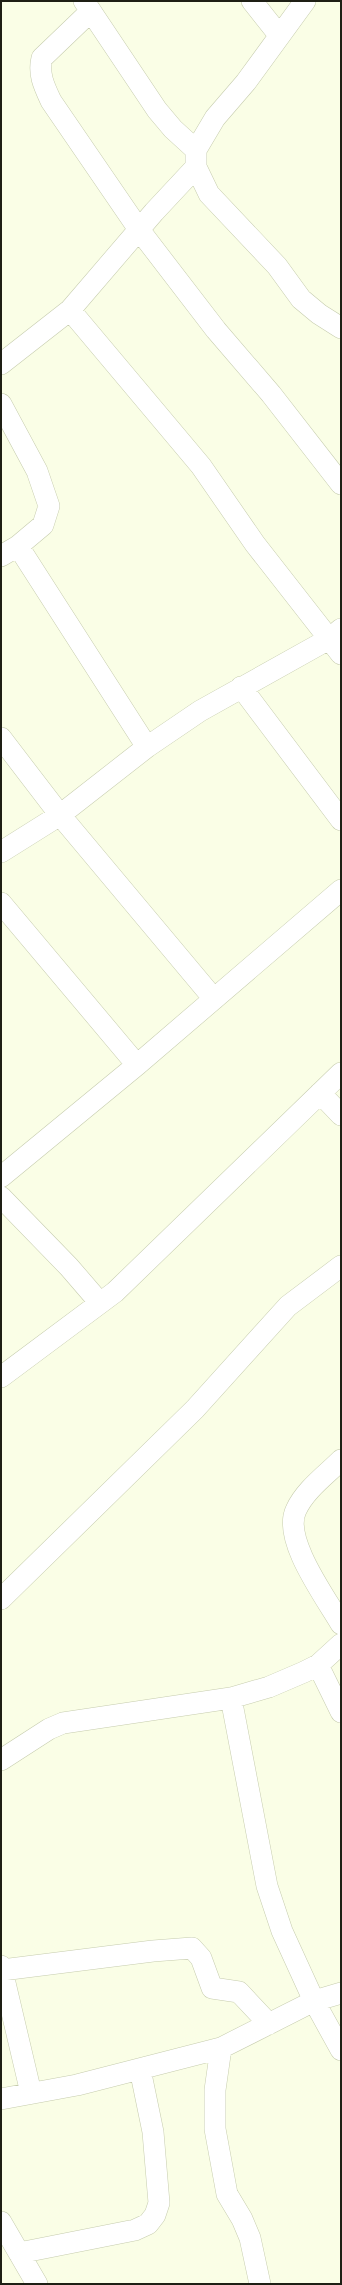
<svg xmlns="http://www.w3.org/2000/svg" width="342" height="2285" viewBox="0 0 342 2285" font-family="'Archivo Narrow',sans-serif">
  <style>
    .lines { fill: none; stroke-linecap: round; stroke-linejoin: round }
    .minor-casing { stroke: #c6ccae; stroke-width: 22 }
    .minor { stroke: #fff; stroke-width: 21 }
  </style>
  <rect width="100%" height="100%" fill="#fafee6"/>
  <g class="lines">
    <defs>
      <path id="minor" d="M84 1 157 110 173 129 196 150
        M252 1 279 35
        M305 1 246 82 215 118 196 150V167L209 194 277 266 301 299 319 314 341 328
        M91 11 42 58C38 74 44 86 51 101L140 231 216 330 271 394 341 484
        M70 310 201 466 255 544 341 654
        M1 364 70 310 154 212 196 167
        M1 404 37 471 49 506 43 525 18 546 1 556
        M18 546 147 747
        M241 687 341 820
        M1 738 60 815 214 999
        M1 852 60 815 147 747 200 711 329 639 341 629
        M1 903 137 1065
        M320 1093 341 1115
        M1 1177 137 1065 341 890
        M1 1197 69 1267 100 1303
        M1 1377 115 1292 341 1073
        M341 1460C326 1475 305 1490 296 1510 282 1539 326 1598 341 1624
        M1 1599 195 1409 288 1306 341 1266
        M318 1665 341 1712
        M231 1698 267 1886 282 1931 314 2001 341 2050
        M1 1760 49 1729 63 1723 231 1698 269 1687 304 1672 318 1665 341 1644
        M1 1966 31 2093
        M2 1970 153 1951 192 1948 201 1958 212 1988 239 1992 269 2024
        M221 2048 215 2090V2129L227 2194 242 2219 250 2238 260 2284
        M1 2099 77 2085 221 2048 314 2001 341 1993
        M1 2222 37 2284
        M19 2253 135 2230 148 2224 155 2215 159 2203 153 2132 140 2069"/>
    </defs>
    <use href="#minor" class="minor-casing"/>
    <use href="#minor" class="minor"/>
  </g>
  <rect width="342" height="2285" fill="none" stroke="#1e1f14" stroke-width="4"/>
</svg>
